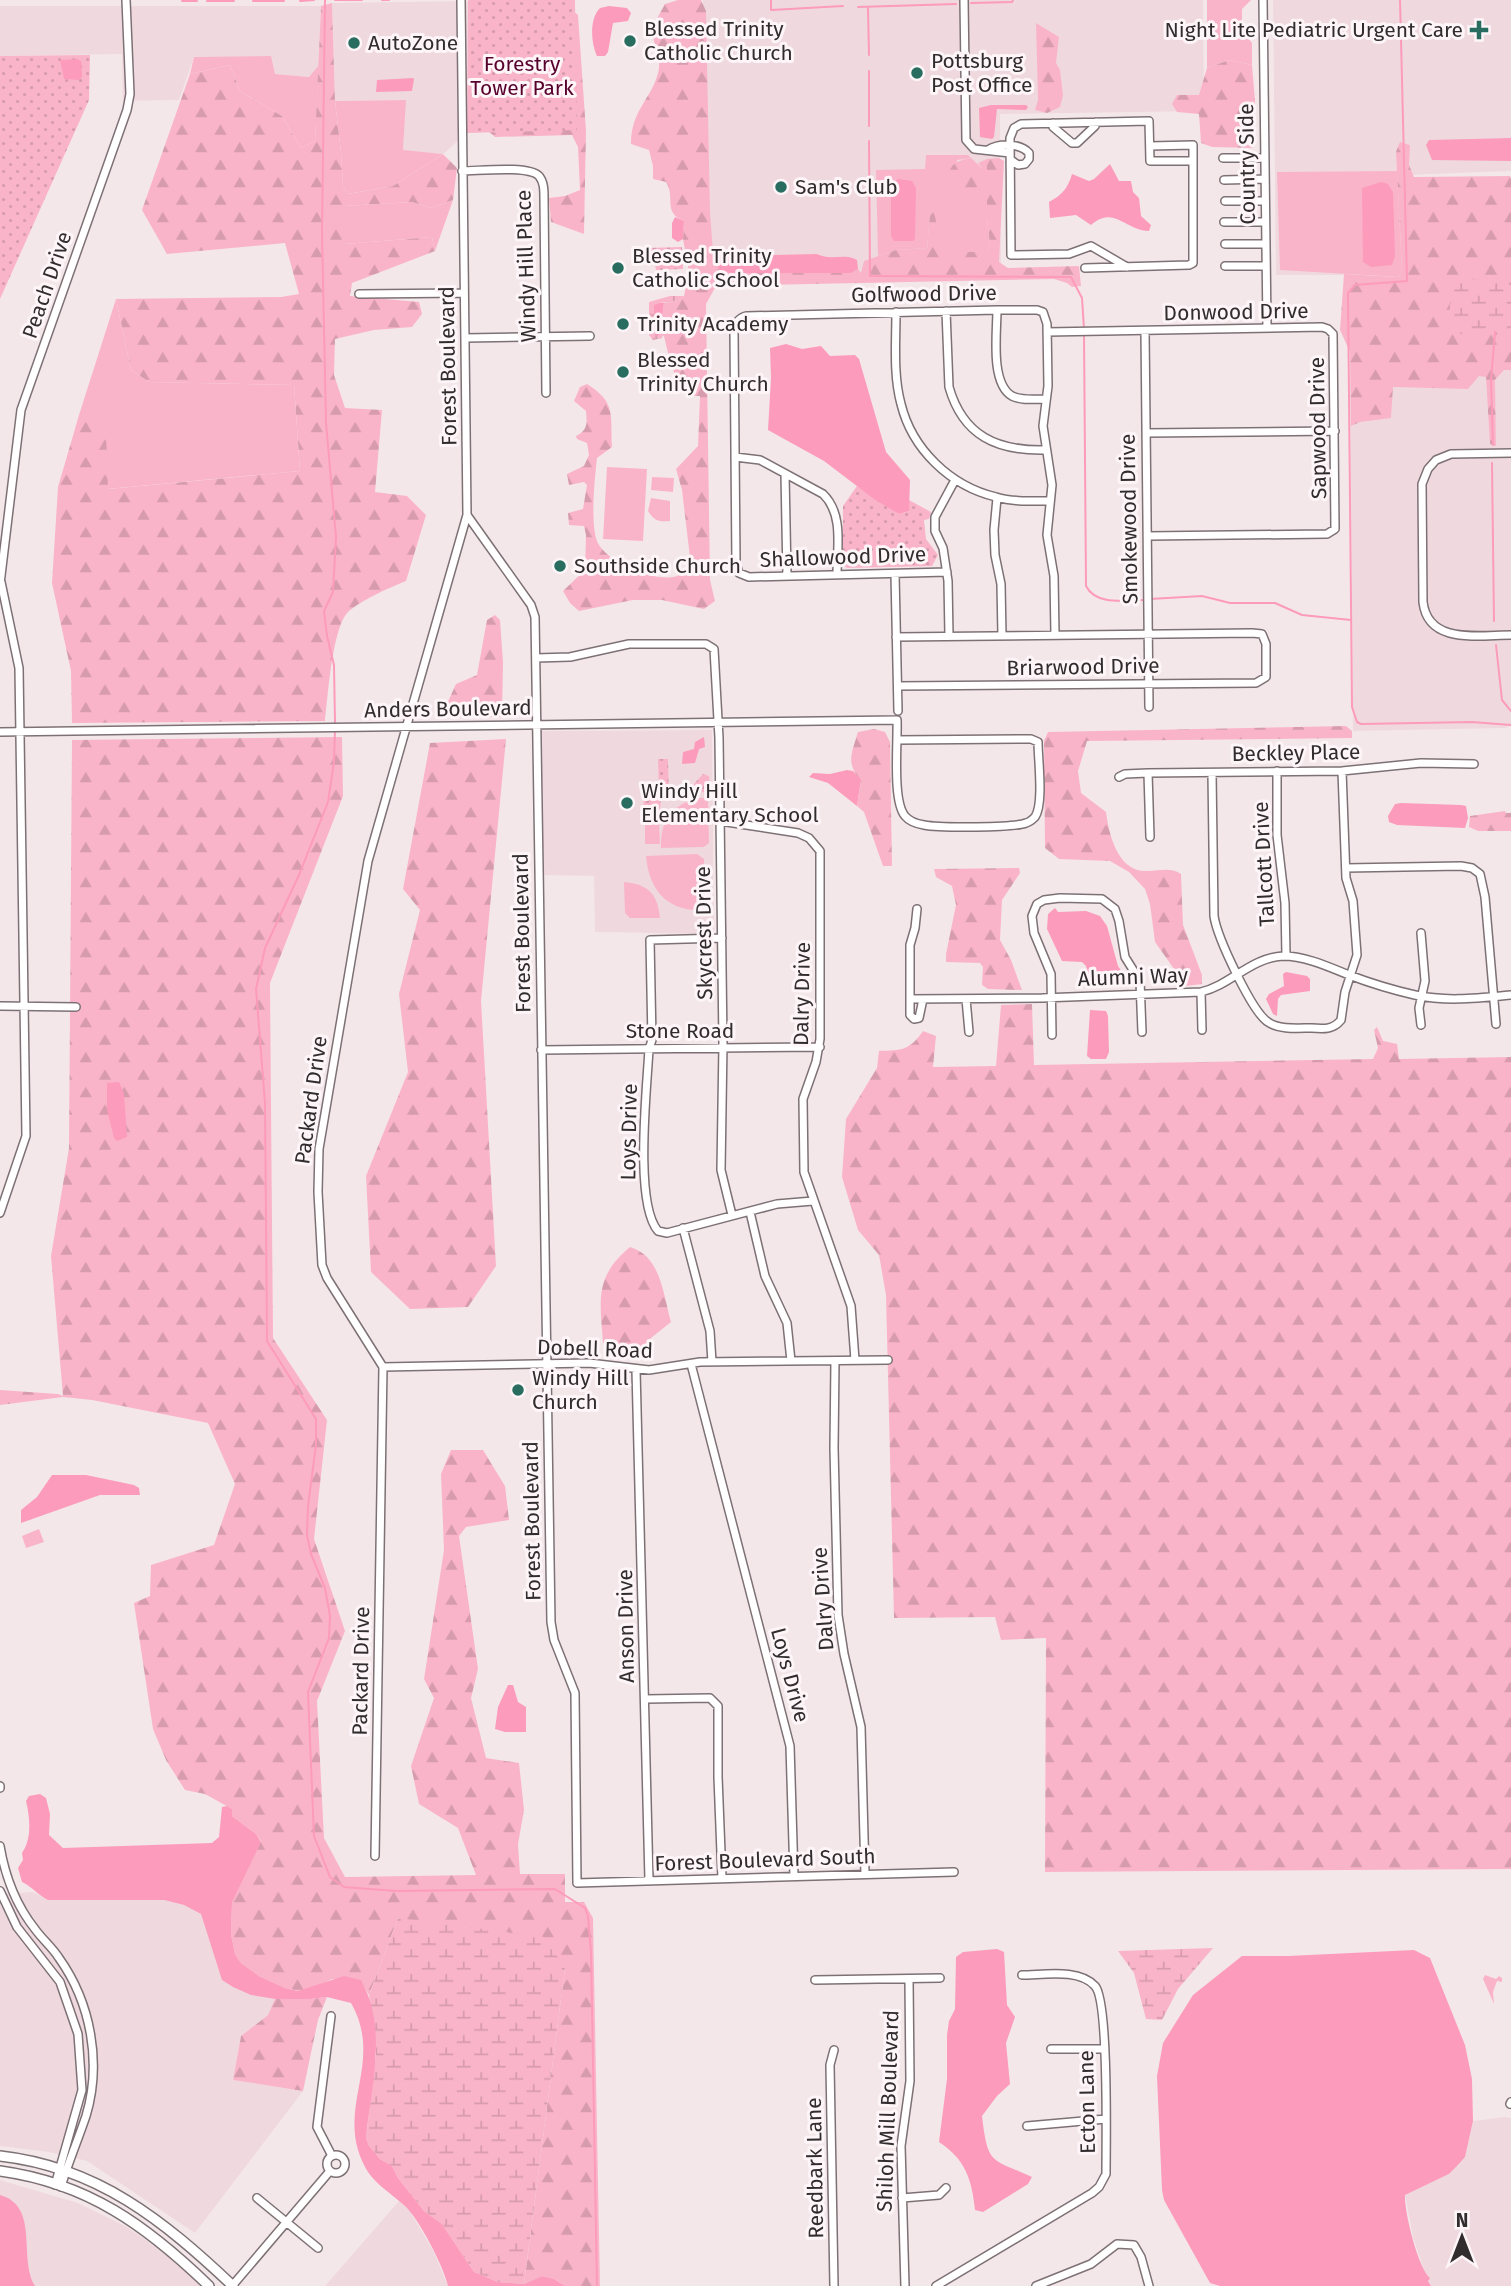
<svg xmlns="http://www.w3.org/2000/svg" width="1511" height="2286" viewBox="0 0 1511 2286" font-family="'Fira Sans',sans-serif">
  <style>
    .built { fill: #efd9df }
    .grass { fill: #fab4ca }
    .forest { fill: url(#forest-firs) }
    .wetland { fill: url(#wetland-marsh) }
    .park { fill: url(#park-dots) }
    .water { fill: #fc9bbc }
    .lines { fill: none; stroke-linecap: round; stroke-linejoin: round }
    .stream { stroke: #fc9bbc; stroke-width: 2 }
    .minor-casing { stroke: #7d7175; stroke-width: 10 }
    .major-casing { stroke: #7d7175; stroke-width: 12 }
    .minor { stroke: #fff; stroke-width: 7 }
    .major { stroke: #fff; stroke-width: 9 }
    .poi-dot { fill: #296d60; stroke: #fdf5f8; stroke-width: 2.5 }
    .labels { text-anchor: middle; stroke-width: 6; stroke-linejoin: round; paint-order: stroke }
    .poi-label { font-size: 21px; fill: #312c2d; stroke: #fdf5f8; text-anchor: start }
    .park-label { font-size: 21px; fill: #57002c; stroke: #fdf5f8 }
    .street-label { font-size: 21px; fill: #312c2d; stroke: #fdf5f8 }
  </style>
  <defs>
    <pattern id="forest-firs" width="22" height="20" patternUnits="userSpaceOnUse" patternTransform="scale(1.75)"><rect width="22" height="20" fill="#fab4ca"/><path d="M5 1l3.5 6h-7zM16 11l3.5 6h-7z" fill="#d79bae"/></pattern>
    <pattern id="wetland-marsh" width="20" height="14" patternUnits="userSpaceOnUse" patternTransform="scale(1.75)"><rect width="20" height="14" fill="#fab4ca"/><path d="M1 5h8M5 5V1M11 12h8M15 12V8" fill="none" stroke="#d79bae"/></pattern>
    <pattern id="park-dots" width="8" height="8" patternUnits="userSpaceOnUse" patternTransform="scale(1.75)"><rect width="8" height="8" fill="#fab4ca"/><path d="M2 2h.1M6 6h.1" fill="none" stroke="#d79bae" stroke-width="1.8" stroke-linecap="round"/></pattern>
  </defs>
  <rect width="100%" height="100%" fill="#f4e7ea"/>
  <path class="built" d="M703 0H1203L1204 111 1000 114 1001 279H707Z
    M1273 0H1511V171L1407 175 1408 275H1276Z
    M468 1 467 133 443 154 403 151 405 100 335 101 332 3Z
    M0 6H321L319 65 309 77 275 74 194 57 179 100 123 101 122 54 0 56Z
    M1511 351V725L1506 728 1353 731 1350 352Z
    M712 730 714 934 595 932 594 876 543 875 541 731Z
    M33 1892 48 1900H164L184 1905 201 1914 223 1980 251 1995 275 1999 268 2015 241 2036 233 2080 303 2091 195 2233 87 2161 49 2152 0 2146V1894Z
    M1504 2117 1511 2118V2286H1431L1425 2273 1413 2237 1405 2195 1449 2174 1457 2166 1465 2157 1473 2121Z
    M0 2180 78 2203 125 2226 174 2259 200 2286H0Z
    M399 2201 408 2208 434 2252 448 2286H325Z"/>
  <path class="grass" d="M1207 0H1251L1242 9V30L1252 43V65L1229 60 1207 68Z
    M271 56 275 74 309 77 319 65 315 141 301 148 282 116 240 91 230 65 190 74 194 57Z
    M406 100 403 150 443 154 393 186 348 194 343 186 341 152 335 101Z
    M926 155H968L971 158 957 160 956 188 983 180V169L978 163 987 159V218L990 245 987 252H942L933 213 930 214 927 248 896 250 878 256 876 170 925 169Z
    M1397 171 1402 270 1399 277 1280 270 1277 172Z
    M453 200 435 251 432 237 344 244V206L412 202 431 208Z
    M116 299 131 370 149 382 294 385 300 471 107 489 79 415Z
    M607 467 647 469 643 541 603 539Z
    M652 477 674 478 673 492 651 490Z
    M651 498 670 501V521C659 522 654 521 648 511Z
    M697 798H708L709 843 704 847 661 848C660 821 671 806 697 798Z
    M645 822H659L660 844H645Z
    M697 854 704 859V910C668 912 649 891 646 856Z
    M624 882C648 884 658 894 660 918H630L625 913Z
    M39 1529 44 1542 26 1548 22 1536Z
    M1485 1975 1496 1979 1499 1976 1502 1978V1982L1497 1981 1493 1992 1494 2004 1483 1979Z"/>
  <path class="forest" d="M678 0H701L706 11 710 212 713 252 718 258V268L722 272 851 273 858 269 861 273 864 261 896 250 927 248 930 214 934 212 943 252H987L990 245 987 218V159L999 158 1004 161 999 262 1008 268 1079 266 1081 286 1072 287 1067 283 1054 279 716 286 706 304 710 580 715 601 704 609 662 600H633L579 611 570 603 563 591 585 570 586 535 584 526 569 525 568 513 583 509 587 485 584 482 569 485 567 474 584 466 589 455 587 443 577 439 576 436C588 430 587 423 586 411L574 401 580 387 587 384C617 403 610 415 612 447L597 458C595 476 589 530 599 545 611 564 656 583 677 576 682 574 687 569 691 566L682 490 676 469 698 446 700 396C698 396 690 396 689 395 676 390 667 349 664 336L660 334 664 303 678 301 684 296 689 272 683 239 684 221C662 212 676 198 666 182L653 179V166L649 150 631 144C631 110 651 100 658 73 662 59 654 48 653 35 652 24 660 14 665 4Z
    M332 3 335 101 341 152 343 186 348 194 393 186 443 154 457 168 453 200 431 208 412 202 344 206V244L432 237 435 251 352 283 350 296 419 302 422 314 412 327 374 330 335 339 334 375 345 408 382 410 375 492 407 496 426 515 406 581C387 589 365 598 349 611 332 626 328 698 325 721L72 723 71 671 52 583 58 487 79 415 106 433 108 489 300 471 294 385 149 382 131 370 116 299 281 297 299 294 285 243 167 254 142 210 190 74 230 65 240 91 282 116 301 148 315 141 321 6Z
    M567 6 578 15 586 131 584 234 551 222 549 198 565 196 580 190 578 147 572 135 495 137 486 129Z
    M1036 23 1059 37 1056 63 1060 70 1063 95 1060 107 1047 113 1035 110 1038 100Z
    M1229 60 1252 65 1255 101 1253 148 1212 147 1201 143 1199 114 1177 112 1172 104 1177 95H1199L1207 68Z
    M1400 142 1410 145 1409 165 1414 177 1510 176 1511 179V370H1504L1495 380 1496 446 1490 444 1486 377 1479 376 1468 389 1393 387 1391 418 1360 422 1351 426 1350 352 1340 330 1344 274 1399 277 1402 270 1396 152Z
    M971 158 983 169V180L978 193 962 191 956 188 952 190 948 187C949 167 950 162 971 158Z
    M495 615 500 620 503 662 502 717H441L456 684 477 675 487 620Z
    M1346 726 1352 731V738L1087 741 1078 771 1081 793 1106 812C1109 835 1118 873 1148 871 1160 871 1170 867 1181 874L1183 925 1202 975V984L1186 986 1155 942 1150 904 1145 889 1129 872 1110 861 1059 859 1045 848 1044 741 1048 732Z
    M874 729 885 732 890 742 892 866H883L864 812 857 806 861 781C845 762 852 753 858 732Z
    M342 737 343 796 270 983 273 1338 327 1420 314 1539 345 1631 317 1701 324 1838 345 1877 476 1875 458 1828 419 1804 411 1766 434 1698 424 1679 444 1550 441 1474 451 1450H483L505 1486 509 1520 466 1527 459 1536 478 1669 471 1698 486 1758 519 1763 524 1810 518 1844 520 1874H565V1902H584L593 1918 600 2286H565L554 2279 542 2276 524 2284 565 1968 398 1918 369 1995 361 1981 332 1979 318 1986 299 1991 285 1988 259 1976 241 1963 235 1954 231 1934 232 1903 261 1841 256 1834 232 1816V1809L205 1794 185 1790 166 1760 153 1729 134 1603 150 1596 151 1565 214 1545 235 1484 208 1423 92 1400 63 1397 0 1405V1390L58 1394 63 1396 51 1256 69 1148 72 740Z
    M506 739 481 1001 496 1266 468 1307 410 1309 371 1272 366 1176 408 1072 399 994 420 910 403 889 430 743Z
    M1505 811 1506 813H1511V831H1478L1469 827 1470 816Z
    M1019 868 1020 873 1002 900 1000 940 1011 960 1022 990 988 989 982 985 983 967 980 963 946 962V954L956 905 952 886 936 877 934 869Z
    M1032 1004 1034 1065 1373 1059 1378 1048 1374 1030 1377 1027 1383 1041 1397 1044 1399 1059 1511 1057V1869L1045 1872 1046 1638 1001 1640 995 1617 894 1618 886 1295 879 1255 858 1230 842 1177 846 1119 877 1068 879 1051C902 1050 909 1051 923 1031L936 1036 933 1067 996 1066 1001 1005Z
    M630 1247C661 1256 663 1294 671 1322L651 1338 641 1355 627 1353 603 1343C600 1300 594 1277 630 1247Z
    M327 1997 318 2020 303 2091 233 2080 241 2036 268 2015 275 1999H310Z"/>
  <path class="wetland" d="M1457 276 1511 285V335L1455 334 1449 324 1451 285Z
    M670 296H684L678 301 660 303 658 336 660 334 663 335 662 338 653 340 649 335V302Z
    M398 1918 544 1937 565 1968 524 2284 498 2282 474 2272 442 2224 424 2211 398 2178 392 2166 380 2159 369 2146 366 2138 376 2054 369 1995Z
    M1213 1948 1178 1989 1162 2020 1146 2019 1134 1973 1118 1951Z"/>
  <path class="park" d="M468 0H575L577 130 467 133Z
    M90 55 89 100 0 299V56Z
    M682 247 683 269 656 270 655 265 646 266 645 248Z
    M857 486 899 514 909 511V500L931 512 929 519 924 520 926 539 938 555 932 566 847 568 843 565V506Z
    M658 759H668L669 793 668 796H661L660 811H643L644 796H659Z
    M703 774 709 776 710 792 707 794 694 788 693 785Z"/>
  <path class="water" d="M609 6 627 8 631 13 628 21 613 23 608 52 605 56H597C591 43 589 19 600 8Z
    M77 59 81 61 82 77 79 80 64 79 60 60Z
    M413 78 414 79 412 91 376 92 377 80Z
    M1026 105 1028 107 1026 110 997 109 994 137 992 139 980 137 979 108 991 105Z
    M1511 138V161L1432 160 1426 145 1429 140Z
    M1110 164 1119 181H1131L1133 192 1139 198 1141 216 1151 225 1149 231C1124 230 1114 205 1091 225L1076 215 1050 218 1049 202C1062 195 1068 188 1072 174L1089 181 1094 179Z
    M899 179 912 181 916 188 915 239 913 241H894L891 236V182Z
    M1381 182 1388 184 1393 192 1395 256 1392 265 1371 267 1363 262 1362 188Z
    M675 217 684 221 683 239 678 242 672 238V223Z
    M817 254C830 261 844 253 857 260L858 269 851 273H735L722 272 718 268V258L721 256Z
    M660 303H664L660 334 658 336 655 335 654 305Z
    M786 344 802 349 821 346 830 356 855 355 859 359 886 452 910 480 909 511 899 514 874 499 824 461 768 430 771 378 770 348Z
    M704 737 705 747 699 749 695 763 682 764 683 752 694 749 695 742Z
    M847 770 853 771 861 780 857 806 828 783 809 777 813 773 830 774Z
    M1401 803 1461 805 1466 806 1468 818 1465 828 1397 825 1389 822 1388 816 1395 804Z
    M1055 908 1058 912 1086 911 1100 916 1107 926 1118 966 1126 978 1124 982 1106 983 1089 981 1086 966 1082 962 1062 961 1047 929 1048 914Z
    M1286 972 1307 976 1310 979V991L1281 995 1278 999 1277 1016 1273 1014 1266 999 1269 994 1284 986 1283 974Z
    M1090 1010 1106 1011 1108 1016 1109 1052 1106 1059H1091L1087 1056Z
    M119 1082 124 1094 127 1137 117 1141 114 1138 107 1110V1083Z
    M52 1475H86L134 1485 139 1488 140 1495H100L21 1523V1510L37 1497Z
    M508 1685H513L518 1702 526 1707V1732H505L495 1729 498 1707Z
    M40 1794 46 1798 50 1814 49 1835 63 1848 212 1843 219 1837 222 1807 227 1806 232 1809V1816L256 1834 261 1842 232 1903 231 1934 235 1954 241 1963 259 1976 285 1988 298 1991 344 1976 361 1980C388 2028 371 2087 366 2138L369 2146 380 2159 392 2166 398 2178 424 2211 442 2224 474 2272 498 2282 524 2284 542 2276 554 2279 565 2286H448C444 2267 419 2219 405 2206 383 2186 368 2182 358 2150 343 2098 382 2058 351 2003L327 1997 310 1999H275L251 1995 233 1987 222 1980 201 1914 184 1905 164 1900H48C38 1895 30 1885 22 1882L18 1868 23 1860 22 1853C32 1839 30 1817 26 1801L29 1796Z
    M997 1949 1004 1952 1007 2005 1015 2017 1006 2043 1010 2084 997 2096 982 2116C988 2166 991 2158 1032 2177L1028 2184 983 2212 975 2210C972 2179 965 2159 939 2142L947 2079V2035L949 2021 955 2009 956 1957 963 1952Z
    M1414 1950 1430 1958 1465 2045 1472 2079 1473 2121 1465 2157 1457 2166 1449 2174 1405 2195C1404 2211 1418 2268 1430 2278L1428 2281 1431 2286H1220L1210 2283 1164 2200 1162 2190 1157 2076 1163 2043 1193 1995 1242 1956H1288Z
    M0 2195C40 2206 18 2258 35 2286H0Z"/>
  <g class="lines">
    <path class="stream" d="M325 0 322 233 326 423 336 537 333 592 324 611 327 636 334 665 335 723
      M335 0H362
      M382 0H389
      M771 0V10L843 6
      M1400 0 1407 281 1355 285 1348 293 1352 707 1357 722 1361 724 1472 722 1511 725
      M182 1H197
      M207 1H234
      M253 1H284
      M300 1 314 0
      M971 3 1012 2 1013 0
      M858 7 956 4
      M868 8 869 55
      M869 71V126
      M869 141 870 276 1071 277 1082 298 1084 329
      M1084 334 1086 586C1096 606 1126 600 1145 600
      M1493 445 1491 380 1495 332
      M1492 463 1494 621
      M1150 599 1202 596 1230 603H1275L1302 615 1351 620
      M1496 645 1502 700 1511 711
      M335 729 334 762 328 802 299 875 265 948 256 989 265 1103 267 1341 316 1419V1445L308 1506 307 1535 311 1554 325 1588 330 1616 329 1638 308 1692 314 1836 330 1877 344 1887 396 1891 555 1889 585 1908 588 1916 591 1952 597 2286"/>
    <defs>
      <path id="minor" d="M461 0 467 515 531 605 535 617 551 1622 554 1640 575 1693 577 1883 954 1872
        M964 0 966 140 974 149 1010 153
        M1263 0 1267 328
        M1053 123V127L1072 143H1077L1095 126 1096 122
        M988 150C999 143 1020 143 1029 153V159L1025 164 1018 165 1011 160
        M1223 158H1264
        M462 171C479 171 528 165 539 176 544 182 544 190 544 198L546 393
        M1224 180 1265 179
        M1225 201H1265
        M1224 222H1265
        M1225 244H1266
        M1225 266H1266
        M1127 267 1091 246 1069 254 1011 255 1010 138 1014 128 1021 124 1149 121 1150 161H1193
        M1085 268 1189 265 1193 263V145L1150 146
        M359 294 464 293
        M997 310C997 333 990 383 1012 396 1022 401 1035 399 1046 399
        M946 311 949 387C963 436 997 451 1045 450
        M896 312C896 342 893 375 901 404 912 449 950 486 996 497 1013 502 1032 501 1050 501
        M1145 331 1149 707
        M1047 332 1322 327 1328 329 1333 334 1335 529 1327 534 1148 536
        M465 338 590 336
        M1146 433 1335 431
        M1511 453 1451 454 1436 460 1428 469 1422 484 1423 602C1428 645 1479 635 1511 635
        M735 457 760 460 823 494C844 514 837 548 837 575
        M785 474 787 576
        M997 498 994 530 995 555 1001 584 1002 636
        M947 572 749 577 739 573 736 563 734 332C735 323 738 318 747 316L997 310H1037L1043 312 1047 324 1048 386 1043 426 1052 485 1047 535 1054 576 1055 635
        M895 574 898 711
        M0 584 21 410 127 110 130 94 126 0
        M949 636 948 581 943 548 935 531V517L955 480
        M896 637 1252 633 1262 634 1266 644V677L1256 683 898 686
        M536 658 570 657 629 644H706L714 649 719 738 723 1044 721 1170 732 1215
        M0 732 897 720C898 742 892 801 905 816 909 821 918 824 924 825 939 828 1013 828 1026 823 1030 822 1032 820 1035 817 1044 804 1038 759 1038 742L1031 739 897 740
        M1277 771V835L1285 903 1286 956
        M1148 773 1150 837
        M1212 773 1214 916C1217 937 1252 1012 1268 1022 1279 1030 1299 1028 1311 1028 1323 1029 1333 1030 1341 1020L1345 992 1357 955 1353 901 1346 878 1342 771
        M1119 777 1125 774 1148 773 1342 771 1421 763 1474 764
        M720 821 798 833 809 838 820 851V1039L816 1062 803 1099 804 1172 851 1306 855 1360
        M1346 868 1461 866 1472 868 1480 874 1485 897 1496 1024
        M917 909 915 928 910 945V1015L914 1019 919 1018 923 999
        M1421 933 1425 981 1419 1008 1421 1025
        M722 938 650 940 652 1040 649 1049C647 1088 634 1203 658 1231L667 1233 777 1204 813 1201
        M1201 992 1202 1030
        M910 999 1042 998 1201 992C1231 985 1250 958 1283 956 1305 956 1329 967 1349 975 1370 983 1393 990 1415 995 1447 1002 1479 998 1511 995
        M966 999 969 1032
        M0 1006 76 1007
        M1052 1035 1051 974 1034 933 1032 916 1037 904 1044 900 1060 898 1102 899 1115 909 1119 921 1125 957 1140 981 1142 1032
        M541 1050 820 1047
        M750 1212 765 1276 787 1323 791 1361
        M0 1213 26 1136 19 668 1 582
        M683 1228 710 1331 712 1362
        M835 1361 834 1448 838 1615 844 1654 861 1727 865 1874
        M691 1364 790 1746 794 1876
        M383 1367 589 1363 649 1370 700 1362 888 1360
        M636 1370 649 1880
        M646 1699 710 1698 718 1706V1777L722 1878
        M0 1786V1788
        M0 1846C5 1876 16 1905 35 1929 42 1939 52 1947 59 1958 91 2003 102 2063 86 2116 78 2140 68 2163 61 2187
        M375 1856 383 1367 327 1278 322 1265 318 1192 319 1149 368 861 467 515
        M0 1891 17 1927 60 1982 78 2034 82 2090 55 2185
        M815 1980 940 1978
        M331 2016 317 2127 332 2156
        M1051 2049H1104
        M834 2050 830 2065 834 2286
        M1510 2104 1511 2102
        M1027 2126 1106 2119
        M327 2164a9 9 0 1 1 18 0a9 9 0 1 1-18 0Z
        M257 2198 318 2248
        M902 2198 939 2195 946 2188
        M232 2286 330 2171
        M905 2286 901 2146 910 2081 909 1980
        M936 2286 1092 2193 1099 2187 1106 2174C1106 2146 1109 2001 1095 1986 1079 1968 1043 1975 1022 1975
        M1036 2286 1091 2264 1117 2244 1134 2245 1141 2257 1149 2286"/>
      <path id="major" d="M0 2156C98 2167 164 2221 233 2286
        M0 2171C88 2183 147 2226 209 2286"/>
    </defs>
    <use href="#minor" class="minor-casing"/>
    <use href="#major" class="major-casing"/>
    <use href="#minor" class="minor"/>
    <use href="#major" class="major"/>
  </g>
  <g class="poi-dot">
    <path d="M1475.5 19.5h7v7h7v7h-7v7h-7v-7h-7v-7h7z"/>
    <circle cx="630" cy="41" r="7"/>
    <circle cx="354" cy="43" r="7"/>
    <circle cx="917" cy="73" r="7"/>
    <circle cx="781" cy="187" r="7"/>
    <circle cx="618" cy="268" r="7"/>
    <circle cx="623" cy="324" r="7"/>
    <circle cx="623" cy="372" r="7"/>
    <circle cx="560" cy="566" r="7"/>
    <circle cx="627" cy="803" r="7"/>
    <circle cx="518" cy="1390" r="7"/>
  </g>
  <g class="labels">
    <g class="poi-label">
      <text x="644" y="36">Blessed Trinity<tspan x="644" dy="24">Catholic Church</tspan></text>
      <text x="1463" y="37" text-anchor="end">Night Lite Pediatric Urgent Care</text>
      <text x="368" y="50">AutoZone</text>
      <text x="931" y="68">Pottsburg<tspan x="931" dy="24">Post Office</tspan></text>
      <text x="795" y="194">Sam's Club</text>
      <text x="632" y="263">Blessed Trinity<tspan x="632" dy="24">Catholic School</tspan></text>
      <text x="637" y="331">Trinity Academy</text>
      <text x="637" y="367">Blessed<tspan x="637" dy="24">Trinity Church</tspan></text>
      <text x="574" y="573">Southside Church</text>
      <text x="641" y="798">Windy Hill<tspan x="641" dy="24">Elementary School</tspan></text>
      <text x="532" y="1385">Windy Hill<tspan x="532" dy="24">Church</tspan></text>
    </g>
    <g class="park-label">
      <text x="522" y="71">Forestry<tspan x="522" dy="24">Tower Park</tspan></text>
    </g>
    <g class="street-label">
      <text transform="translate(1247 164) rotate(-91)" y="7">Country Side</text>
      <text transform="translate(526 266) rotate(-92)" y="7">Windy Hill Place</text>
      <text transform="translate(47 285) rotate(-71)" y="7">Peach Drive</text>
      <text transform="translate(924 294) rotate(-1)" y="7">Golfwood Drive</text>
      <text transform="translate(1236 312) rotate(-1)" y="7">Donwood Drive</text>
      <text transform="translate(448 366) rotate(-91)" y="7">Forest Boulevard</text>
      <text transform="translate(1318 428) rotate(-91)" y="7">Sapwood Drive</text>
      <text transform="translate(1129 519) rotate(-91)" y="7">Smokewood Drive</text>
      <text transform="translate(843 557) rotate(-2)" y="7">Shallowood Drive</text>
      <text transform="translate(1083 667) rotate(-1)" y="7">Briarwood Drive</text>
      <text transform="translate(448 709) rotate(-1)" y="7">Anders Boulevard</text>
      <text transform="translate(1296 753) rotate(-1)" y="7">Beckley Place</text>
      <text transform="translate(1264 864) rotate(-93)" y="7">Tallcott Drive</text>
      <text transform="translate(522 933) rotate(-91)" y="7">Forest Boulevard</text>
      <text transform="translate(704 933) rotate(-91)" y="7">Skycrest Drive</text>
      <text transform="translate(1133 977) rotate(-2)" y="7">Alumni Way</text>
      <text transform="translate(802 994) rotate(-89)" y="7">Dalry Drive</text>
      <text x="680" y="1038">Stone Road</text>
      <text transform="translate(311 1100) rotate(-82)" y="7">Packard Drive</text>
      <text transform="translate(629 1132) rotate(-89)" y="7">Loys Drive</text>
      <text transform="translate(595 1349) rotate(2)" y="7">Dobell Road</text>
      <text transform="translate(532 1521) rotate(-91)" y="7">Forest Boulevard</text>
      <text transform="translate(823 1599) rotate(-94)" y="7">Dalry Drive</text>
      <text transform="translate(626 1626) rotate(-91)" y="7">Anson Drive</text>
      <text transform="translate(361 1671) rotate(-89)" y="7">Packard Drive</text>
      <text transform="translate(790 1675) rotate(75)" y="7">Loys Drive</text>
      <text transform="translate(765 1860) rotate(-2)" y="7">Forest Boulevard South</text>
      <text transform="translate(1087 2102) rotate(-91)" y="7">Ecton Lane</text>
      <text transform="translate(888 2111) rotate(-88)" y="7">Shiloh Mill Boulevard</text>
      <text transform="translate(815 2168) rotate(-91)" y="7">Reedbark Lane</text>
    </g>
  </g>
  <g transform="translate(1462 2237)" stroke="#fdf5f8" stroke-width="5" paint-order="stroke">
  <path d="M0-5L12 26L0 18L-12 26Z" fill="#312c2d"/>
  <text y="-10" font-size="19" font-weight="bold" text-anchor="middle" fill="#312c2d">N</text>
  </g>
</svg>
